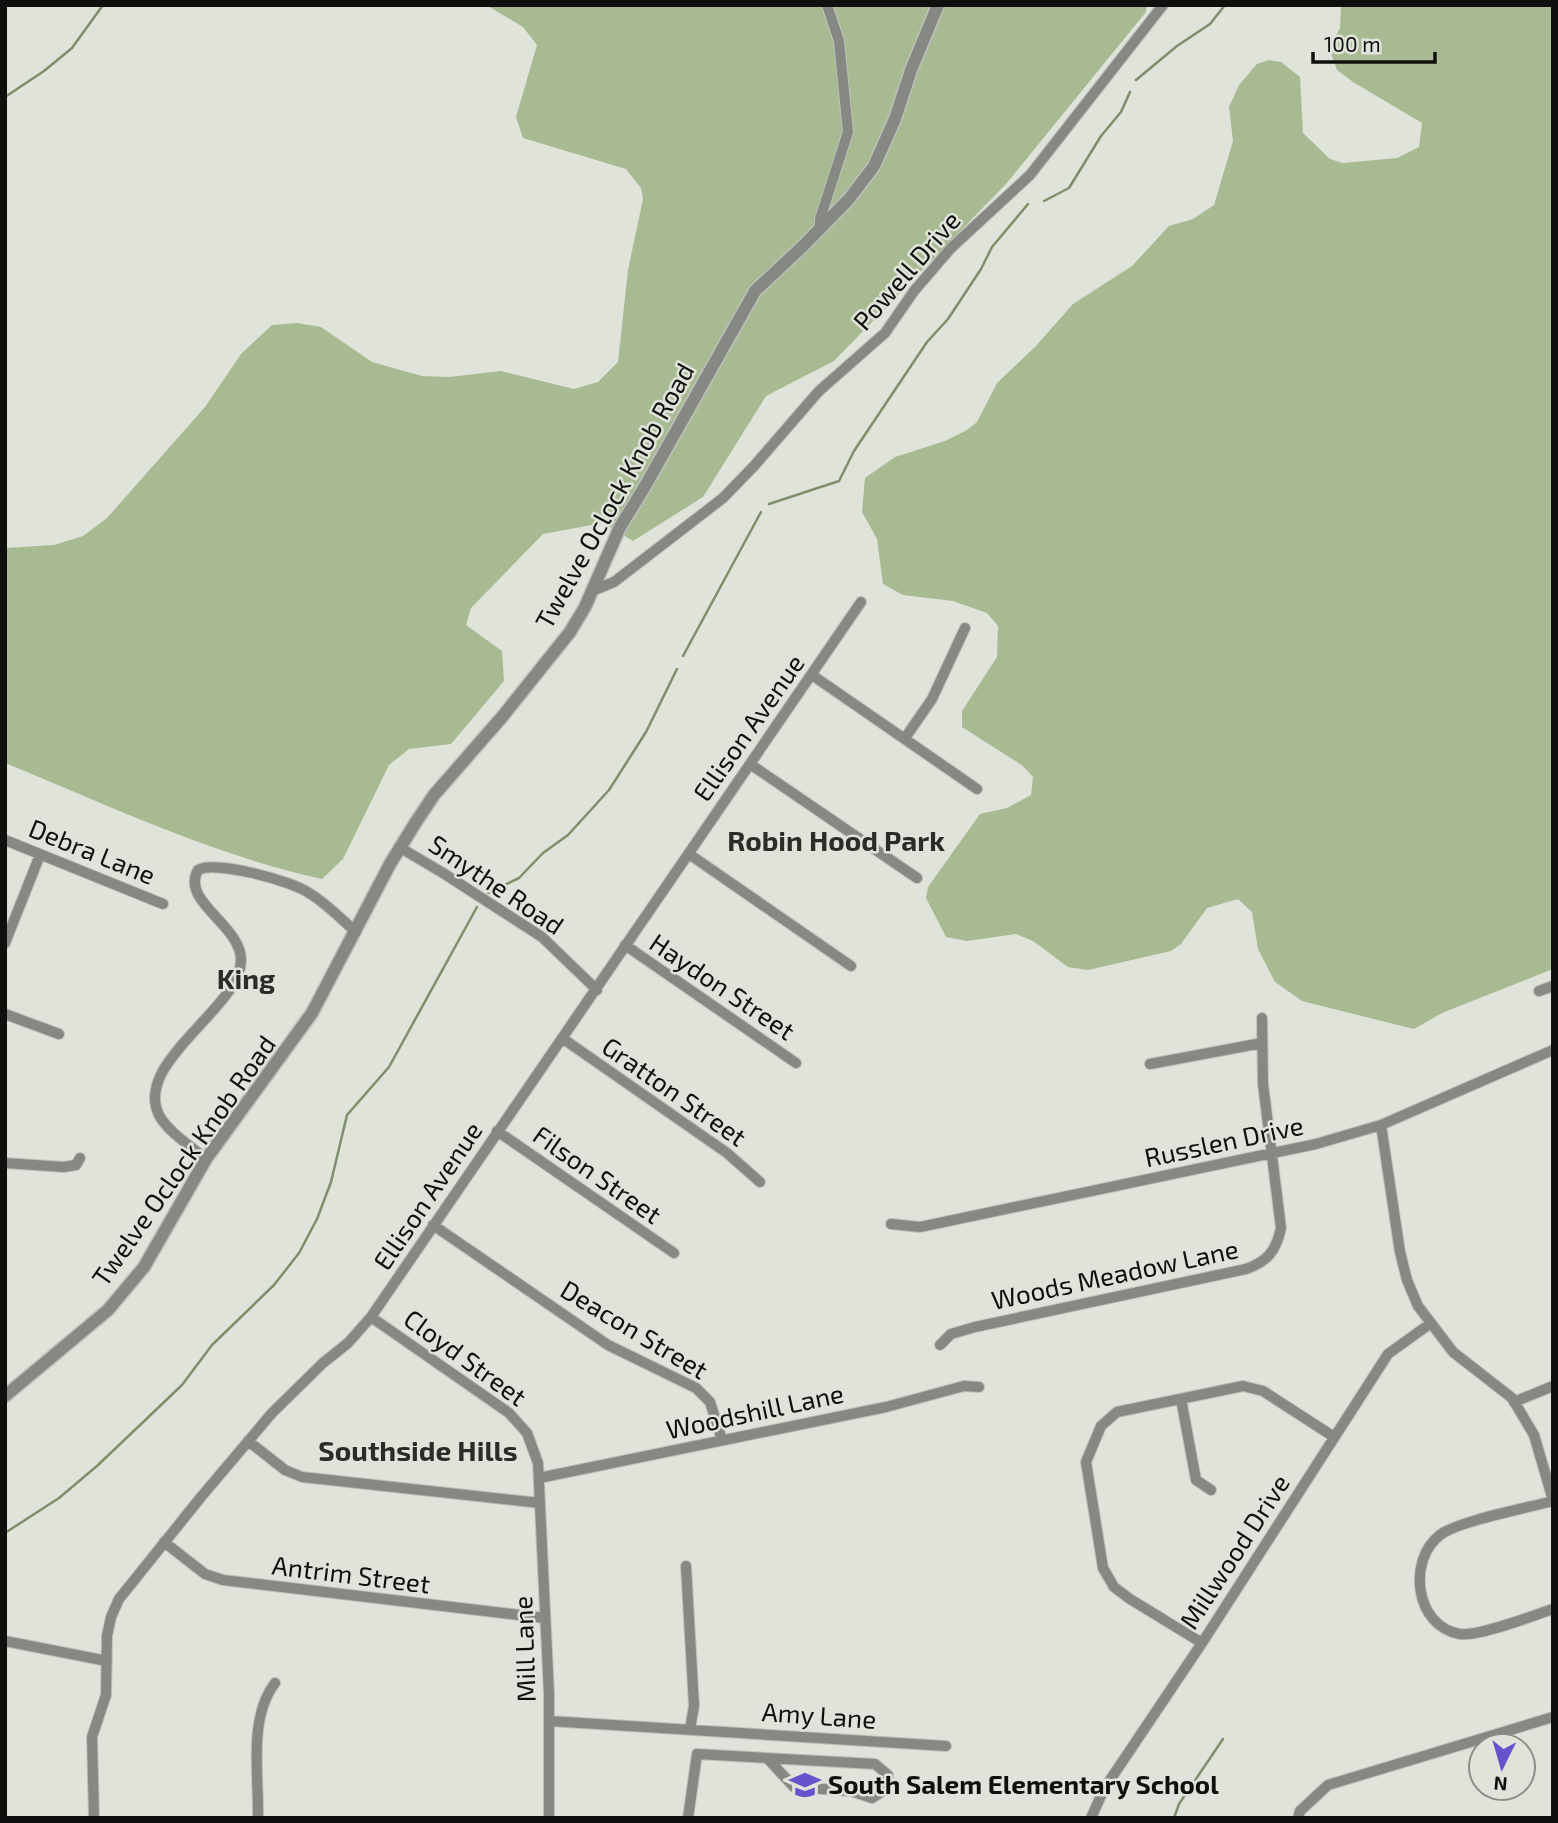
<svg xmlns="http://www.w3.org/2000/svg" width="1558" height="1823" viewBox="0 0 1558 1823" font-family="'Exo 2',sans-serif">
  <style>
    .forest { fill: #a8ba92 }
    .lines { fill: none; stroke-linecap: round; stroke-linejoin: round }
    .stream { stroke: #7e8f69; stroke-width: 2.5 }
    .minor-casing { stroke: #bec1b9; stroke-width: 12 }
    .tertiary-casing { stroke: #bec1b9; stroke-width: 15 }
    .minor { stroke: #868884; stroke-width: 10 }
    .tertiary { stroke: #868884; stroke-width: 12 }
    .labels { text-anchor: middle; stroke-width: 5; stroke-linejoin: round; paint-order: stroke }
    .street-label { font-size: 26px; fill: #0f100d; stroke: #dfe3da }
    .poi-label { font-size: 26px; font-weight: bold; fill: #0f100d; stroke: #dfe3da; text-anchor: start }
    .neighbourhood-label { font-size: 28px; font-weight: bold; fill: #2a2d26; stroke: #dfe3da }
  </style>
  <rect width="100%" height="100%" fill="#dfe3da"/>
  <path class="forest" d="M486 5H1147L1146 12 1006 184 834 361 766 396 703 497 633 541 603 523 543 534 471 608 466 625 502 651 504 681 451 744 409 749 389 765 343 859 322 879C212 855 108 805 5 763V548L54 545 83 536 107 518 205 407 241 354 272 325 297 323 321 327 372 362 422 376 449 377 501 371 574 389 598 382 618 362 628 270 643 199 641 188 626 169 523 138 516 117 537 45 523 27Z
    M1341 5H1553V969L1442 1013 1414 1029 1302 1001 1275 982 1258 949 1252 912 1238 899 1207 908 1181 944 1171 951 1088 970 1068 967 1033 941 1016 934 967 941 946 937 926 898 928 887 980 814 1007 808 1031 795 1033 777 1023 766 962 727V711L997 657 998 626 987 613 953 601 903 595 883 584 877 539 862 512 865 478 895 457 945 441 967 430 977 422 997 383 1035 347 1073 304 1132 266 1169 226 1193 219 1214 205 1233 141 1229 107 1239 85 1257 64 1269 60 1281 62 1300 77 1303 133 1330 159 1343 163 1397 158 1419 147 1422 123 1353 82 1337 70 1329 48 1340 28Z"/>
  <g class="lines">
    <path class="stream" d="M1136 80 1177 46 1210 24 1225 5
      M5 97 44 71 72 48 103 5
      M1044 201 1069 188 1101 136 1121 112 1130 92
      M769 504 839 481 854 451 927 342 948 319 981 269 992 247 1028 204
      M683 656 761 512
      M488 893 519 878 543 853 568 835 609 790 646 732 677 669
      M5 1533 59 1498 97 1466 182 1385 212 1345 274 1285 299 1253 317 1219 331 1182 347 1115 389 1067 477 907
      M1174 1818 1179 1804 1223 1739"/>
    <defs>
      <path id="minor" d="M820 228V219L848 132 839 41 827 5
        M592 591 614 582 723 498 754 466 819 391 885 333 914 291 951 248 1030 175 1163 5
        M812 675 977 789
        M905 738 932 699 965 628
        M750 764 917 878
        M5 840 163 904
        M399 847 443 873 542 937 597 990
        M689 854 851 966
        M5 943 40 855
        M625 945 796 1063
        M1539 991 1553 986
        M5 1014 59 1034
        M562 1038 727 1153 760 1182
        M1150 1064 1262 1043
        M1381 1125 1400 1252 1407 1280 1418 1306 1453 1352 1512 1398 1534 1435 1553 1500
        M497 1131 674 1253
        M206 1159C193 1148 167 1131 159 1115 133 1062 240 1008 241 961 242 925 180 902 198 870 216 860 292 881 309 893 326 903 341 919 356 932
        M5 1163 64 1167 76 1165 80 1158
        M891 1224 920 1227 1316 1144 1381 1125 1553 1050
        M433 1225 608 1345 696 1388 710 1402 722 1440
        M371 1317 509 1413 527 1433 538 1463 549 1694V1818
        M940 1345 951 1334 975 1327 1246 1269C1268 1261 1276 1251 1281 1228L1263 1084 1262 1018
        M1181 1399 1196 1480 1211 1490
        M1514 1402 1553 1386
        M248 1441 285 1470 302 1477 540 1503
        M539 1478 886 1407 964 1386 979 1387
        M1553 1501C1527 1508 1458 1521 1440 1535 1407 1560 1415 1627 1460 1634 1478 1637 1532 1616 1553 1609
        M164 1542 205 1574 223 1580 545 1618
        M686 1566 694 1706 690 1729
        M5 1641 107 1661
        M1202 1643 1130 1599 1114 1587 1103 1568 1086 1462 1101 1426 1117 1412 1243 1386 1263 1391 1334 1437
        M549 1721 946 1746
        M94 1818 92 1737 106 1695 107 1636 111 1617 119 1599 201 1497 272 1413 323 1363 348 1343 371 1317 861 602
        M258 1818C259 1775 248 1718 275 1683
        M688 1818 697 1754 875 1764 888 1775 887 1788 872 1798 851 1791 794 1787 768 1759
        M1091 1818 1104 1789 1202 1643 1388 1354 1431 1323
        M1298 1818 1300 1811 1328 1785 1553 1717"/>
      <path id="tertiary" d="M5 1396 108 1310 144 1267 206 1159 312 1013 390 864 416 822 434 795 502 717 570 632 585 607 620 527 644 488 755 291 803 246 849 199 874 166 895 119 911 70 938 5"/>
    </defs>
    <use href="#minor" class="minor-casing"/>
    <use href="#tertiary" class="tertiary-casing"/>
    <use href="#minor" class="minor"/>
    <use href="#tertiary" class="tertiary"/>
  </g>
  <defs>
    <symbol id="school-bare" viewBox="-9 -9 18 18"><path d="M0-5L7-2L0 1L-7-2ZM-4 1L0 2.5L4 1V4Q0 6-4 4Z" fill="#6754cd" stroke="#dfe3da" stroke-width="2.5" paint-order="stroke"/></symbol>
  </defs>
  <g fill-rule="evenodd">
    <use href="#school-bare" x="783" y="1763" width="44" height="44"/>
  </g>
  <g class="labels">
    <g class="street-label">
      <text transform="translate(907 271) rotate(-49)" y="9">Powell Drive</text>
      <text transform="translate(615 496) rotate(-61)" y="9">Twelve Oclock Knob Road</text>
      <text transform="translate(749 728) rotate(-55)" y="9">Ellison Avenue</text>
      <text transform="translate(92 852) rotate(22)" y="9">Debra Lane</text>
      <text transform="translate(496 885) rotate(34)" y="9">Smythe Road</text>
      <text transform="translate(722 987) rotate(34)" y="9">Haydon Street</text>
      <text transform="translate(674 1092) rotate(35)" y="9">Gratton Street</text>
      <text transform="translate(1224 1142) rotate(-12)" y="9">Russlen Drive</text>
      <text transform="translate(184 1161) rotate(-55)" y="9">Twelve Oclock Knob Road</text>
      <text transform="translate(597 1175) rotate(35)" y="9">Filson Street</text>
      <text transform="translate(428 1196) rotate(-56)" y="9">Ellison Avenue</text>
      <text transform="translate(1115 1275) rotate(-12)" y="9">Woods Meadow Lane</text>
      <text transform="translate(634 1330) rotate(31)" y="9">Deacon Street</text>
      <text transform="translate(465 1358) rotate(36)" y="9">Cloyd Street</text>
      <text transform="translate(755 1412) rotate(-12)" y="9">Woodshill Lane</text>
      <text transform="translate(1235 1552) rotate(-57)" y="9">Millwood Drive</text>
      <text transform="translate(351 1575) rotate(7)" y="9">Antrim Street</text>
      <text transform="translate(525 1649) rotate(-92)" y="9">Mill Lane</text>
      <text transform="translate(819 1716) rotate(4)" y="9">Amy Lane</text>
    </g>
    <g class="poi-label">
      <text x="828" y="1794">South Salem Elementary School</text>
    </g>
    <g class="neighbourhood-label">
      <text x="836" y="851">Robin Hood Park</text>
      <text x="246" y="989">King</text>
      <text x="418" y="1461">Southside Hills</text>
    </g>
  </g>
  <rect width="1558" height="1823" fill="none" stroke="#0f100d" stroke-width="14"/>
  <g transform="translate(1502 1767) rotate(185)"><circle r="33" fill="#dfe3da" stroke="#8c8f88" stroke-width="2"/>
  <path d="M0-5L12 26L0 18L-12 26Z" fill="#6754cd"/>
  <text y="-10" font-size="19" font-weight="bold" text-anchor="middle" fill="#0f100d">N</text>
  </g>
  <path d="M1313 52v10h122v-10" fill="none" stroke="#0f100d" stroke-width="3.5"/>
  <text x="1324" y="52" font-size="21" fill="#0f100d" stroke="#dfe3da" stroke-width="5" paint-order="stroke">100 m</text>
</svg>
